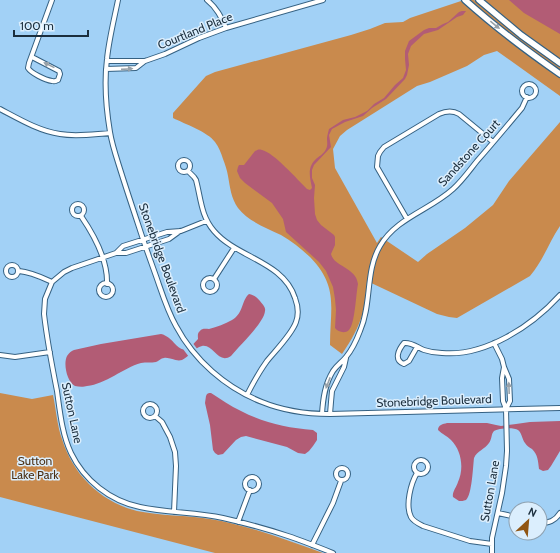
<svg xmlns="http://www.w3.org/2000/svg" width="560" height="553" viewBox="0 0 560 553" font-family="Cabin,sans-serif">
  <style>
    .green { fill: #c98a4d }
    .water { fill: #b25c75 }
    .pier { fill: #a2d1f6 }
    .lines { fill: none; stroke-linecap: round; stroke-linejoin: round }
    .minor-casing { stroke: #356182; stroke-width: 6 }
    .secondary-casing { stroke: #356182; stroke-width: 8 }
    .minor { stroke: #fff; stroke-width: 4 }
    .secondary { stroke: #fff; stroke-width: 5.5 }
    .oneway { fill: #98a1a8 }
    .labels { text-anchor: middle; stroke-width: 3; stroke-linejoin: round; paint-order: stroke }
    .street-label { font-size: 12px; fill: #1b2e3d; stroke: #dbeefd }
    .park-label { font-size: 12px; fill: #4c3014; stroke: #dbeefd }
  </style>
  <rect width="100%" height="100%" fill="#a2d1f6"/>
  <path class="green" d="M469 0H474L521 38 560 66V70L522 43Z
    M484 0H560V59L509 22Z
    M461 1 499 33 560 77V96L497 51 484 55 467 66 430 82 417 86 347 130 340 136 333 149 335 168 377 243 381 237 418 262 427 254 465 228 493 205 509 181 560 122V226C549 242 543 261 530 276L457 318 449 317 437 314 367 281C366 291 365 302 363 312 359 327 351 341 342 354L330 345C330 308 339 287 310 257 301 249 292 241 281 235 266 228 248 221 238 208 231 198 230 187 228 176 227 170 225 164 223 159 221 153 219 147 215 142 208 132 185 124 173 118V113L206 76 215 72 351 35 370 29 385 23 403 22 410 18Z
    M0 393 32 399 53 395C56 409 57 425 62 439 73 475 101 502 137 511 161 516 186 515 210 519 248 525 286 540 323 553H215L0 497Z"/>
  <path class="water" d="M509 0H560V34L524 13Z
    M462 11H466L463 15 457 17 438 30 424 34 411 46 408 54 409 65 407 75 405 79 386 99 372 108 363 116 345 122 332 129 329 135 331 147 314 165 312 170V178L315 185 314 198 315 214 317 220 321 225 334 235 335 237V245L331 254C334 267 356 267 358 284 356 294 355 324 349 330 345 334 338 332 335 328L336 310 335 299 333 287 326 271 319 262 286 232 283 219 272 203 245 183 240 178 237 171 238 167 239 165H244L255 151C258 150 258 149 262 150 273 152 298 180 307 189L310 190 312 188C310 178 307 168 315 160 319 156 324 154 326 149 328 145 327 142 327 139 327 136 328 133 329 129L343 120 355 117 367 111 374 104 384 98 395 85 403 78 406 70 405 59V51L409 41 424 30 429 28H436L443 24 448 22 459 12Z
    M249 294C254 295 257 297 260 301 262 304 266 307 265 311 264 323 239 346 231 356 218 365 214 344 202 346 194 348 189 357 182 360 176 362 170 357 164 358 161 358 159 361 156 362 151 363 146 362 141 363 123 368 106 384 87 386 84 387 79 387 75 386 67 382 63 364 67 356 69 353 71 351 74 350L101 344 161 334C178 338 178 363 198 339 198 337 197 333 200 331 202 328 206 329 209 329 217 327 225 324 232 320 244 313 241 301 249 294Z
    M209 393H211C221 399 230 406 241 411 264 423 287 428 313 430L317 433V440L313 446 309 451 305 454 298 453 287 447 246 436 241 437 236 440 223 454 218 455 215 453 213 450 210 425 205 403 206 396 207 394Z
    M560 421V451L551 466 548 470 543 471 539 469C538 461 538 455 532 449 529 447 527 446 525 443 522 439 522 433 518 430 514 427 498 428 494 431 491 434 492 439 489 443 485 449 477 451 474 458 473 466 472 495 466 500 463 501 462 501 459 501L453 497C452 492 456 488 458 482 464 469 462 451 451 440 447 436 442 434 438 430 438 425 443 424 447 423H487L496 425 501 426 516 424 530 422Z"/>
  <path class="pier" d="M192 342 198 350 189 357 183 349Z"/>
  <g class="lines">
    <defs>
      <path id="minor" d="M118 0C114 20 109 39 107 59 104 83 106 108 110 132 112 145 117 159 121 172 127 191 133 209 139 227 144 243 150 259 156 276 162 293 167 310 176 326 194 360 226 388 262 402 284 411 308 414 330 414L560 408
        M207 0C217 8 221 17 226 28
        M32 57 59 71 60 74 58 80C55 81 55 82 52 81 45 80 31 73 28 68L29 63 52 0
        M107 61H145L165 54 199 38 226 28 323 0
        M106 69 136 68 145 61
        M522 91a7 7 0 1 1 14 0a7 7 0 1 1-14 0Z
        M0 109C19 119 39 131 60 134 77 137 94 134 110 133
        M178 166a6 6 0 1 1 12 0a6 6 0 1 1-12 0Z
        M188 171 194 177 196 180C201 199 201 216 214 231 237 258 283 261 295 298 298 306 299 314 296 322 292 334 276 350 267 361 259 372 253 383 247 395
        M72 210a6 6 0 1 1 12 0a6 6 0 1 1-12 0Z
        M81 216C94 235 108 260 107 284
        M407 219 377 167 378 156 380 152 384 147 439 114C446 111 452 110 459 114L493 142
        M206 221 181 231 167 232 123 246 116 253 72 268 64 272 52 282 45 299 44 314C47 340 52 366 57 391 60 412 62 434 71 453 84 480 110 501 140 507 167 513 196 512 223 518 245 523 267 529 288 536 303 541 318 547 333 553
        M116 253H126L169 239 180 231
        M6 271a6 6 0 1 1 12 0a6 6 0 1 1-12 0Z
        M19 271C31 272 41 277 52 282
        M203 285a7 7 0 1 1 14 0a7 7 0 1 1-14 0Z
        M214 279 234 248
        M99 290a7 7 0 1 1 14 0a7 7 0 1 1-14 0Z
        M494 343 502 359 504 367 509 379 510 401 506 409
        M417 347 409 361 404 364C393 360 399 349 404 343 412 342 418 348 424 350 430 352 436 353 442 353 485 357 532 326 560 295
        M0 355 15 357 50 352
        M143 411a7 7 0 1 1 14 0a7 7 0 1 1-14 0Z
        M322 414C323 398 325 384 333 371 337 365 342 362 346 357 351 351 357 339 360 331 372 304 365 271 380 246 396 218 430 210 453 189 462 181 469 171 477 161 492 144 507 126 522 108L527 97
        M330 414 331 402 332 391 344 367 346 358
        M155 416 162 422 170 437 175 452 176 466 174 512
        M414 467a7 7 0 1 1 14 0a7 7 0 1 1-14 0Z
        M336 474a6 6 0 1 1 12 0a6 6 0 1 1-12 0Z
        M417 473C411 483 405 505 411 517 413 521 419 524 423 526L470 541 492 544
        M245 484a7 7 0 1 1 14 0a7 7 0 1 1-14 0Z
        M498 513 516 517
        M238 522 250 490
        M540 523C549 523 555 521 560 513
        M312 545 333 503 341 481
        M492 553V538L502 493 506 466 507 451 506 409 503 401 502 378 504 367"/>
      <path id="secondary" d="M465 0C495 27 527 51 560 74
        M479 0 521 35 560 63"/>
    </defs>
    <use href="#minor" class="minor-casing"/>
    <use href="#secondary" class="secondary-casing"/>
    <use href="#minor" class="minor"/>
    <use href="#secondary" class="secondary"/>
  </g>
  <defs><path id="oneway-solid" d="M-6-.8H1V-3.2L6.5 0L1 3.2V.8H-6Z"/></defs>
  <g class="oneway">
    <use href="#oneway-solid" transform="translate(495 25) rotate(39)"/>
    <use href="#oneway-solid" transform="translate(49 65) rotate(-154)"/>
    <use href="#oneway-solid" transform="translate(127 69) rotate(-4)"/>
    <use href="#oneway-solid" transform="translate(328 383) rotate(111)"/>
    <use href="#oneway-solid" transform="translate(509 388) rotate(-92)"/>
  </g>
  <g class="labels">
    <g class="street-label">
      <text transform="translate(195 31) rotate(-22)" y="4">Courtland Place</text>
      <text transform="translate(469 153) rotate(-48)" y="4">Sandstone Court</text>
      <text transform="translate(162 258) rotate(70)" y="4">Stonebridge Boulevard</text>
      <text transform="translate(434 401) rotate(-2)" y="4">Stonebridge Boulevard</text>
      <text transform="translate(72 413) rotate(78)" y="4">Sutton Lane</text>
      <text transform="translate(490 491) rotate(-80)" y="4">Sutton Lane</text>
    </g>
    <g class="park-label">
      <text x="35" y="465">Sutton<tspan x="35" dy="14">Lake Park</tspan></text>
    </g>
  </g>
  <g transform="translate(528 521) rotate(26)"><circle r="19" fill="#dbeefd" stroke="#8ea1b0"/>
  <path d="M0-3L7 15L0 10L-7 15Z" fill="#905512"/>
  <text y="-6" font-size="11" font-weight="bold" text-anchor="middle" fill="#1b2e3d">N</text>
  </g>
  <path d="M14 30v6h74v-6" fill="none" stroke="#1b2e3d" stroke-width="2"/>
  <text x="20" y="30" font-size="12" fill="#1b2e3d" stroke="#dbeefd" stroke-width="3" paint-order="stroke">100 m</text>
</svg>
